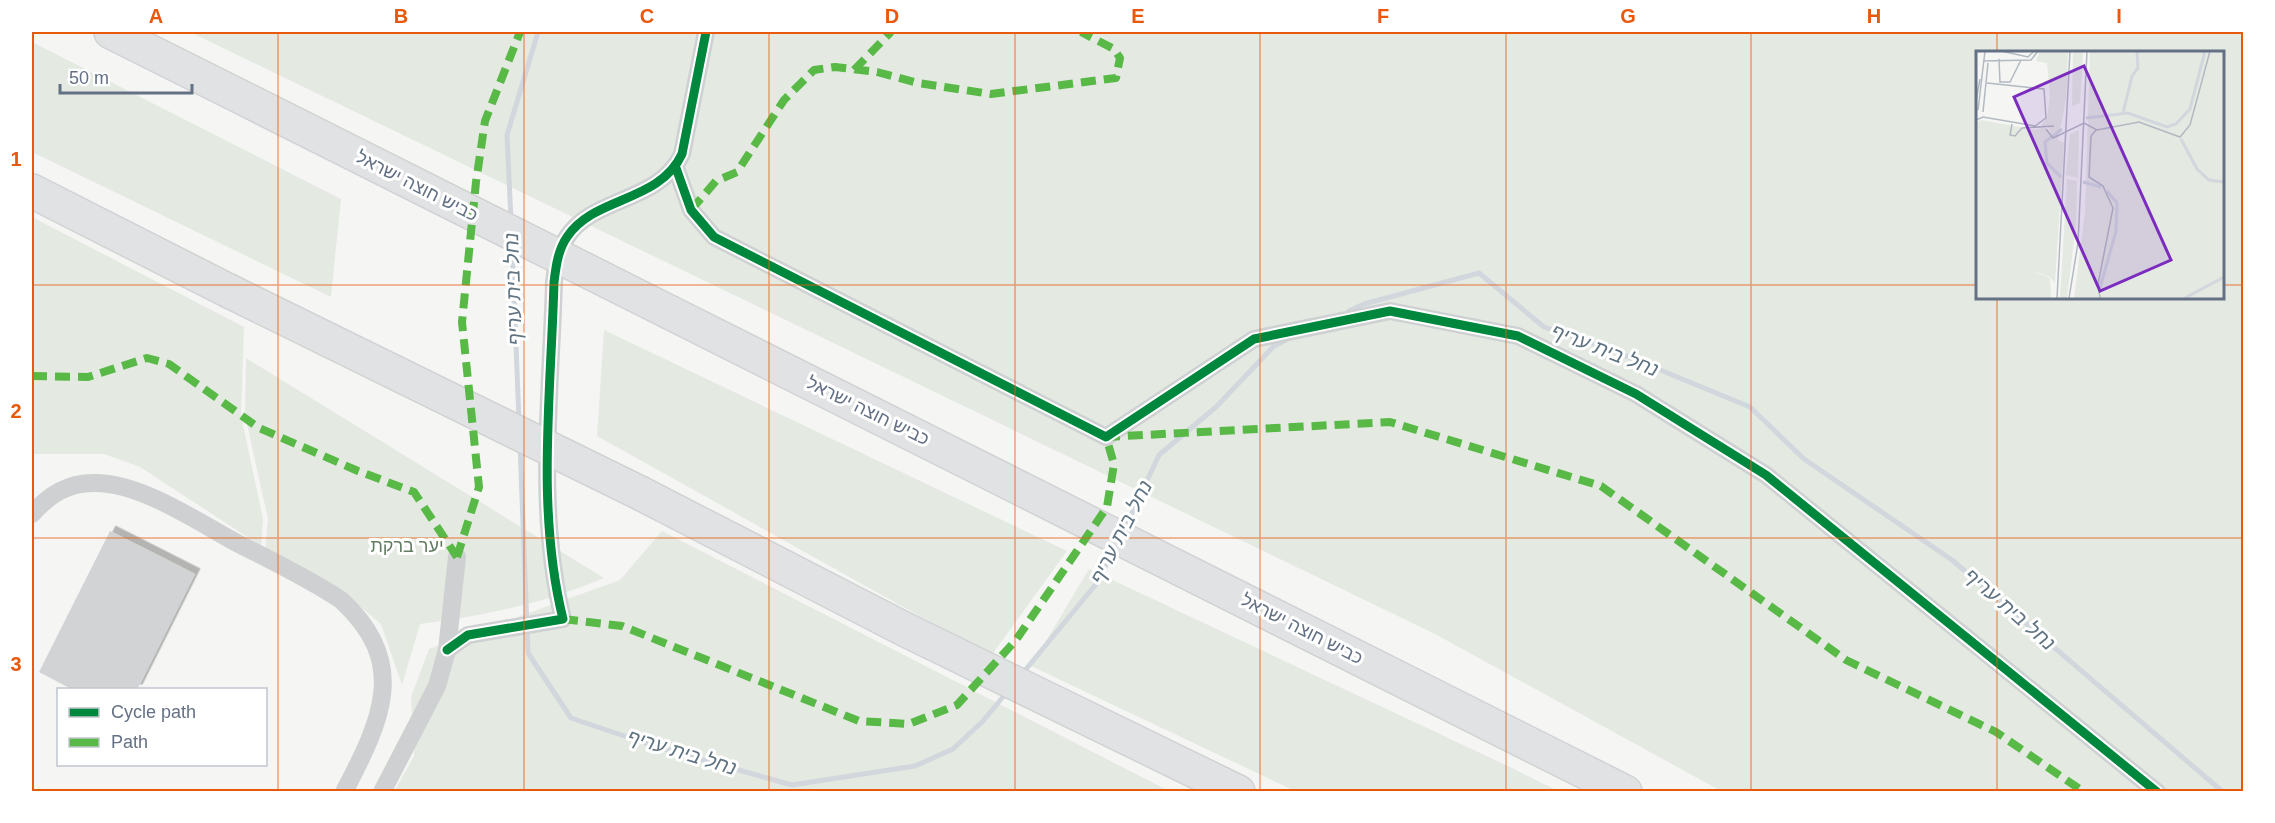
<svg xmlns="http://www.w3.org/2000/svg" width="2275" height="823" viewBox="0 0 2275 823" font-family="Helvetica,'Noto Sans Hebrew',sans-serif">
  <style>
    .green { fill: #e4e9e2; fill-rule: evenodd }
    .lines { fill: none; stroke-linecap: round; stroke-linejoin: round }
    .stream { stroke: #d1d7dc; stroke-width: 5 }
    .building { fill: #d2d3d4; filter: url(#shadow) }
    .motorway-casing { stroke: #d1d2d3; stroke-width: 36 }
    .minor { stroke: #cfd0d1; stroke-width: 18 }
    .motorway { stroke: #e1e2e3; stroke-width: 33 }
    .motorway-bridge-casing { stroke: #d1d2d3; stroke-width: 36; stroke-linecap: butt }
    .motorway-bridge { stroke: #e1e2e3; stroke-width: 33 }
    .quiet { stroke: #58b947; stroke-width: 8; stroke-dasharray: 15 8; stroke-linecap: butt }
    .cycleway-casing { stroke: #fff; stroke-width: 13 }
    .cycleway { stroke: #00873e; stroke-width: 9 }
    .grid { fill: none; stroke: #e8590c; stroke-width: 1.5; stroke-opacity: 0.55 }
    .labels { text-anchor: middle; stroke-width: 6; stroke-linejoin: round; paint-order: stroke }
    .street-label { font-size: 18px; fill: #647185; stroke: #fff }
    .park-label { font-size: 18px; fill: #647c63; stroke: #fff }
    .water-label { font-size: 20px; font-style: italic; fill: #5f7382; stroke: #fff }
    .inset-river { fill: none; stroke: #d1d7dc; stroke-width: 3 }
    .inset-road { fill: none; stroke: #b2b9c1; stroke-width: 1.5 }
    .view { fill: #7b2cbf; fill-opacity: 0.15; stroke: #7b2cbf; stroke-width: 3 }
    .inset-edge { fill: none; stroke: #647185; stroke-width: 3 }
    .neatline { fill: none; stroke: #e8590c; stroke-width: 2 }
    .grid-label { font-size: 20px; text-anchor: middle; font-weight: bold; fill: #e8590c }
  </style>
  <defs>
    <filter id="shadow"><feDropShadow dx="5.5" dy="-5.5" stdDeviation="0" flood-color="#0004"/></filter>
  </defs>
  <rect width="100%" height="100%" fill="#f5f6f4"/>
  <path class="green" d="M190 32H2243V791H1721L1435 634ZM1978 52H2222V297H1978Z
    M32 42 341 199 331 297 32 152Z
    M32 217 244 327 241 415 263 519 261 546 140 467 104 454H32Z
    M604 330 1067 551 991 656 597 436Z
    M246 358 604 578C545 603 484 616 420 624L402 685 381 624 343 592 265 553 268 519 245 415Z
    M662 531 1169 791 394 792 414 756 411 697 429 649 620 580Z
    M1089 569 1510 767 1558 791H1295L1031 666Z"/>
  <g class="lines">
    <path class="stream" d="M511 220 507 135 538 32
      M512 244 519 421
      M1349 311 1364 304 1479 273 1544 327 1607 348 1750 407 1804 459 1952 560 2223 792
      M520 445 528 653 571 718 660 748 792 785 915 766 953 749 983 721 1007 692
      M1124 530 1159 455 1216 407 1274 346 1286 340
      M1022 674 1097 583 1114 549"/>
  </g>
  <path class="building" d="M110 531 195 574 137 690H73L39 672Z"/>
  <g class="lines">
    <defs>
      <path id="motorway" d="M111 32 253 103
        M32 191 227 290
        M671 313 1625 792
        M642 494 906 630 1238 792"/>
    </defs>
    <use href="#motorway" class="motorway-casing"/>
    <path class="minor" d="M676 168 691 210 714 237 1106 437 1254 339 1390 311 1518 336 1636 394 1766 475 2157 792
      M32 514C49 495 67 483 94 483 140 482 198 522 237 543 272 561 308 578 341 600 410 663 381 721 344 792
      M447 650 468 635 563 619C536 510 551 394 554 282 556 266 558 250 567 237 594 196 659 203 682 154L706 32
      M382 792 437 686 447 650 457 557"/>
    <use href="#motorway" class="motorway"/>
    <defs>
      <path id="motorway-bridge" d="M253 103 671 313
        M227 290 642 494"/>
    </defs>
    <use href="#motorway-bridge" class="motorway-bridge-casing"/>
    <use href="#motorway-bridge" class="motorway-bridge"/>
    <path class="quiet" d="M854 70 891 32
      M691 210 716 181 737 172 784 100 814 70 835 67 877 72 918 83 991 94 1116 78 1120 58 1114 49 1081 32
      M32 376 88 377 147 358 169 364 259 428 358 471 414 492 457 557
      M457 557 479 487 462 322 476 182 485 121 520 32
      M563 619 622 626 859 721 909 724 957 705 1016 640 1107 507 1114 464 1106 437 1390 422 1601 486 1846 660 1996 732 2084 792"/>
    <defs>
      <path id="cycleway" d="M676 168 691 210 714 237 1106 437 1254 339 1390 311 1518 336 1636 394 1766 475 2157 792
        M447 650 468 635 563 619C536 510 551 394 554 282 556 266 558 250 567 237 594 196 659 203 682 154L706 32"/>
    </defs>
    <use href="#cycleway" class="cycleway-casing"/>
    <use href="#cycleway" class="cycleway"/>
  </g>
  <path class="grid" d="M278 32V792M524 32V792M769 32V792M1015 32V792M1260 32V792M1506 32V792M1751 32V792M1997 32V52M32 285H1978M2222 285H2244M1997 297V792M32 538H2244"/>
  <g class="labels">
    <g class="street-label">
      <text transform="translate(417 186) rotate(27)" y="6">כביש חוצה ישראל</text>
      <text transform="translate(868 411) rotate(26)" y="6">כביש חוצה ישראל</text>
      <text transform="translate(1302 629) rotate(27)" y="6">כביש חוצה ישראל</text>
    </g>
    <g class="park-label">
      <text x="407" y="552">יער ברקת</text>
    </g>
    <g class="water-label">
      <text transform="translate(513 289) rotate(-92)" y="7">נחל בית עריף</text>
      <text transform="translate(1605 350) rotate(21)" y="7">נחל בית עריף</text>
      <text transform="translate(1121 532) rotate(-63)" y="7">נחל בית עריף</text>
      <text transform="translate(2010 609) rotate(41)" y="7">נחל בית עריף</text>
      <text transform="translate(682 752) rotate(17)" y="7">נחל בית עריף</text>
    </g>
  </g>
  <g transform="translate(1976 51)">
    <rect width="248" height="248" fill="#f5f6f4"/>
    <path d="M64 0H92L90 48 82 89 88 92 79 232 74 226 51 218 74 227 75 247H0V72L5 69 59 79 69 76 76 83 71 75H65L71 67 74 45 71 12 60 10ZM97 0H107L104 52 96 55ZM114 0H247V247H98L109 161ZM103 79 102 127 90 124 94 83ZM91 128 101 130 100 173 91 247H84Z" fill="#e4e9e2"/>
    <path class="inset-river" d="M147 62 156 25 162 17 161 0M110 67 152 62 191 76 200 73 214 58 229 0M205 88 221 118 233 129 248 131M85 126 71 112 69 91 86 78M107 131 125 136M124 237 140 180 141 152 131 140M209 247 248 226"/>
    <path class="inset-road" d="M25 0 52 6 58 0M23 8 24 31H34L45 9M7 10 55 9 62 0M0 50 4 28M2 59 9 0M7 61 12 12M0 69 7 66 59 75 70 67 68 38 11 32M36 73 34 84 39 85 46 77 78 75M70 78 77 87 108 72 121 79 163 71 204 86 214 74 234 0M120 79 115 85 113 126 127 135 137 157 122 233 124 247M81 247 94 0M93 247 102 192 111 0"/>
    <path class="view" d="M108 15 195 209 124 240 38 46Z"/>
    <rect width="248" height="248" class="inset-edge"/>
  </g>
  <rect width="2275" height="823" fill="none" stroke="#ffffff" stroke-width="66"/>
  <rect x="57" y="688" width="210" height="78" fill="#ffffff" stroke="#c1c6ce" stroke-width="1.5"/>
  <rect x="69" y="708" width="30" height="9" fill="#00873e" stroke="#c1c6ce" stroke-width="1.5"/>
  <text x="111" y="718" font-size="18" fill="#647185">Cycle path</text>
  <rect x="69" y="738" width="30" height="9" fill="#58b947" stroke="#c1c6ce" stroke-width="1.5"/>
  <text x="111" y="748" font-size="18" fill="#647185">Path</text>
  <path d="M60 84v9h132v-9" fill="none" stroke="#647185" stroke-width="3"/>
  <text x="69" y="84" font-size="18" fill="#647185" stroke="#ffffff" stroke-width="4.5" paint-order="stroke">50 m</text>
  <rect x="33" y="33" width="2209" height="757" class="neatline"/>
  <g class="grid-label">
    <text x="156" y="23">A</text>
    <text x="401" y="23">B</text>
    <text x="647" y="23">C</text>
    <text x="892" y="23">D</text>
    <text x="1138" y="23">E</text>
    <text x="1383" y="23">F</text>
    <text x="1628" y="23">G</text>
    <text x="1874" y="23">H</text>
    <text x="2119" y="23">I</text>
    <text x="16" y="166">1</text>
    <text x="16" y="418">2</text>
    <text x="16" y="671">3</text>
  </g>
</svg>
